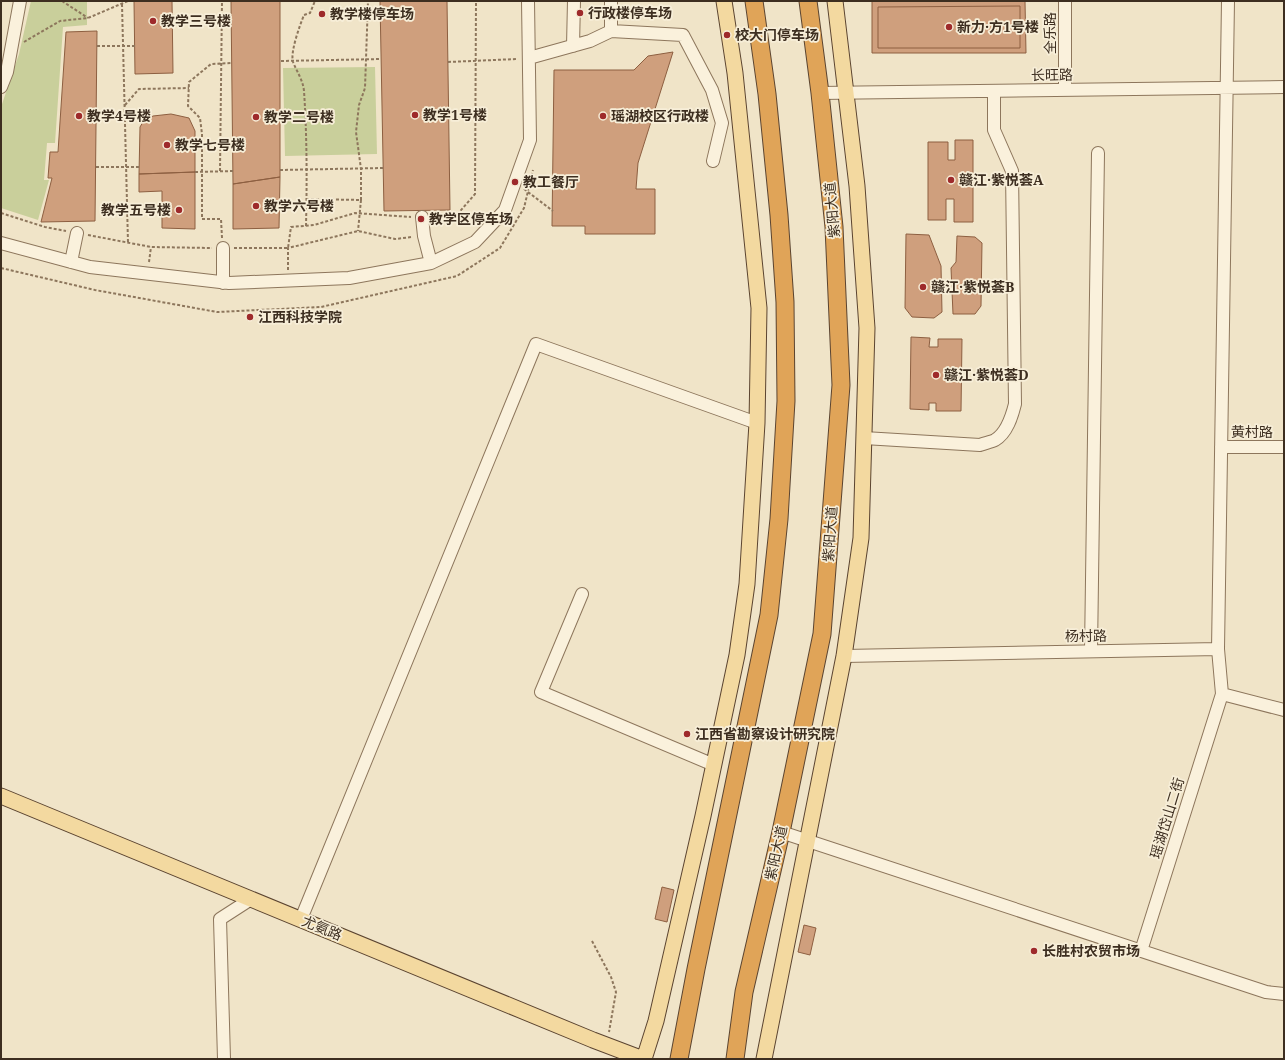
<svg xmlns="http://www.w3.org/2000/svg" width="1285" height="1060" viewBox="0 0 1285 1060" font-family="'Noto Serif','Noto Sans SC',serif">
  <style>
    .green { fill: #c9cf9b }
    .building { fill: #cf9f7d; stroke: #8d5f41 }
    .lines { fill: none; stroke-linecap: round; stroke-linejoin: round }
    .minor-casing { stroke: #8d765c; stroke-width: 14 }
    .major-casing { stroke: #5b4430; stroke-width: 17 }
    .highway-casing { stroke: #5b4430; stroke-width: 19 }
    .path { stroke: #8d765c; stroke-width: 2; stroke-dasharray: 3 2; stroke-linecap: butt }
    .minor { stroke: #faf1dc; stroke-width: 12 }
    .major { stroke: #f3d9a0; stroke-width: 15 }
    .highway { stroke: #e0a458; stroke-width: 17 }
    .path-bridge { stroke: #8d765c; stroke-width: 2; stroke-dasharray: 3 2; stroke-linecap: butt }
    .poi-dot { fill: #9e2a2b; stroke: #f7eed8; stroke-width: 1.5 }
    .labels { text-anchor: middle; stroke-width: 3.5; stroke-linejoin: round; paint-order: stroke }
    .poi-label { font-size: 14px; font-weight: bold; fill: #3d2e20; stroke: #f7eed8; text-anchor: start }
    .street-label { font-size: 14px; fill: #3d2e20; stroke: #f7eed8 }
  </style>
  <rect width="100%" height="100%" fill="#f0e4c8"/>
  <path class="green" d="M31 1H87V25L63 27 55 143H47L44 180H49L38 220 1 208V107L19 54Z
    M375 67 377 154 285 156 283 68Z"/>
  <path class="building" d="M134 1H172L173 73 135 74Z
    M231 1H280V177L233 184Z
    M380 1H447L450 210 384 211Z
    M872 1H1025L1026 53H872Z
    M1020 6V48H878V7Z
    M97 31 95 221 41 222 52 178H48L50 152H58L66 32Z
    M673 52 638 163 636 189H655V234H585V226H552L554 70H634L648 56Z
    M171 114 189 118 195 131V172L139 174 140 127 143 122 153 116Z
    M955 140H973V222H954V199H946V220H928V142H948V160H955Z
    M195 172V229L162 228V191L139 192V174Z
    M280 177 279 228 233 229V184Z
    M906 234 929 235 941 266 942 312 934 318 912 317 905 308Z
    M957 236 975 237 982 243 981 306 975 314H953L951 268 956 262Z
    M911 337 930 338 929 347H938V339H962L961 411H936V403H929V410L910 409Z
    M662 887 674 890 667 922 655 919Z
    M804 925 816 928 810 955 798 952Z"/>
  <g class="lines">
    <defs>
      <path id="minor" d="M611 31V1
        M573 46 574 1
        M529 58 590 41 611 31 683 35 712 90 722 123 713 161
        M1 87 7 72 20 1
        M1065 90V1
        M820 93 1284 87
        M422 217 424 236 431 263
        M1 243 90 267 229 283 349 278 431 263 475 242 505 210 530 140 528 1
        M223 248V283
        M71 262 77 233
        M864 438 980 445C985 443 991 442 995 440 1007 433 1012 416 1015 404L1012 171 994 130V91
        M1221 447H1284
        M582 594 541 692 714 765
        M1218 649 1228 1
        M1091 651 1098 153
        M844 656 1218 649 1222 694 1284 710
        M781 832 1266 992 1284 994
        M301 919 536 344 757 423
        M1141 951 1222 694
        M224 1059 220 919 251 899"/>
      <path id="major" d="M1 796 593 1040 643 1059
        M644 1059 656 1021 703 816 737 655 747 584 757 423 759 308 735 73 724 1
        M764 1059 844 656 861 538 867 328 857 186 835 1"/>
      <path id="highway" d="M679 1059 696 969 769 615 779 519 786 401 785 302 779 215 767 94 754 1
        M735 1059 744 992 781 832 822 634 841 385 834 227 820 93 808 1"/>
    </defs>
    <use href="#minor" class="minor-casing"/>
    <use href="#major" class="major-casing"/>
    <use href="#highway" class="highway-casing"/>
    <path class="path" d="M62 1 88 18
      M122 4 128 243
      M24 42 60 21 88 18 128 1
      M281 61 381 59
      M448 62 517 59
      M125 105 139 89 189 88
      M280 170 383 168
      M220 171 222 1
      M195 172 233 171
      M524 189 553 211
      M306 199 361 200 358 231
      M361 200V169L356 132 359 105 365 88 368 1
      M1 213 45 227 66 231
      M433 217 456 216 475 194 476 1
      M306 226C307 181 307 136 304 91 303 80 297 72 293 62 290 52 300 25 304 15L310 13 315 1
      M88 235 151 247 212 248
      M222 238 221 219H202V134L200 118 188 106 189 82 211 64 232 63
      M234 248H288L291 227 314 225 355 213 411 217
      M149 262 151 247
      M1 268 95 290 217 312 321 307 457 276 500 248 524 208 533 170
      M288 270V248L358 231 395 239 412 237
      M592 941 611 977 616 992 609 1032"/>
    <use href="#minor" class="minor"/>
    <use href="#major" class="major"/>
    <use href="#highway" class="highway"/>
    <path class="path-bridge" d="M97 46H135
      M96 167H139"/>
  </g>
  <g class="poi-dot">
    <circle cx="580" cy="13" r="4"/>
    <circle cx="322" cy="14" r="4"/>
    <circle cx="153" cy="21" r="4"/>
    <circle cx="949" cy="27" r="4"/>
    <circle cx="727" cy="35" r="4"/>
    <circle cx="415" cy="115" r="4"/>
    <circle cx="79" cy="116" r="4"/>
    <circle cx="603" cy="116" r="4"/>
    <circle cx="256" cy="117" r="4"/>
    <circle cx="167" cy="145" r="4"/>
    <circle cx="951" cy="180" r="4"/>
    <circle cx="515" cy="182" r="4"/>
    <circle cx="256" cy="206" r="4"/>
    <circle cx="179" cy="210" r="4"/>
    <circle cx="421" cy="219" r="4"/>
    <circle cx="923" cy="287" r="4"/>
    <circle cx="250" cy="317" r="4"/>
    <circle cx="936" cy="375" r="4"/>
    <circle cx="687" cy="734" r="4"/>
    <circle cx="1034" cy="951" r="4"/>
  </g>
  <g class="labels">
    <g class="poi-label">
      <text x="588" y="18">行政楼停车场</text>
      <text x="330" y="19">教学楼停车场</text>
      <text x="161" y="26">教学三号楼</text>
      <text x="957" y="32">新力·方1号楼</text>
      <text x="735" y="40">校大门停车场</text>
      <text x="423" y="120">教学1号楼</text>
      <text x="87" y="121">教学4号楼</text>
      <text x="611" y="121">瑶湖校区行政楼</text>
      <text x="264" y="122">教学二号楼</text>
      <text x="175" y="150">教学七号楼</text>
      <text x="959" y="185">赣江·紫悦荟A</text>
      <text x="523" y="187">教工餐厅</text>
      <text x="264" y="211">教学六号楼</text>
      <text x="171" y="215" text-anchor="end">教学五号楼</text>
      <text x="429" y="224">教学区停车场</text>
      <text x="931" y="292">赣江·紫悦荟B</text>
      <text x="258" y="322">江西科技学院</text>
      <text x="944" y="380">赣江·紫悦荟D</text>
      <text x="695" y="739">江西省勘察设计研究院</text>
      <text x="1042" y="956">长胜村农贸市场</text>
    </g>
    <g class="street-label">
      <text transform="translate(1050 33) rotate(-90)" y="5">全乐路</text>
      <text transform="translate(1052 75) rotate(-1)" y="5">长旺路</text>
      <text transform="translate(832 210) rotate(-95)" y="5">紫阳大道</text>
      <text x="1252" y="437">黄村路</text>
      <text transform="translate(830 534) rotate(-86)" y="5">紫阳大道</text>
      <text transform="translate(1086 636) rotate(-1)" y="5">杨村路</text>
      <text transform="translate(1167 818) rotate(-73)" y="5">瑶湖岱山二街</text>
      <text transform="translate(776 853) rotate(-77)" y="5">紫阳大道</text>
      <text transform="translate(322 928) rotate(22)" y="5">尤氨路</text>
    </g>
  </g>
  <rect width="1285" height="1060" fill="none" stroke="#3d2e20" stroke-width="4"/>
</svg>
